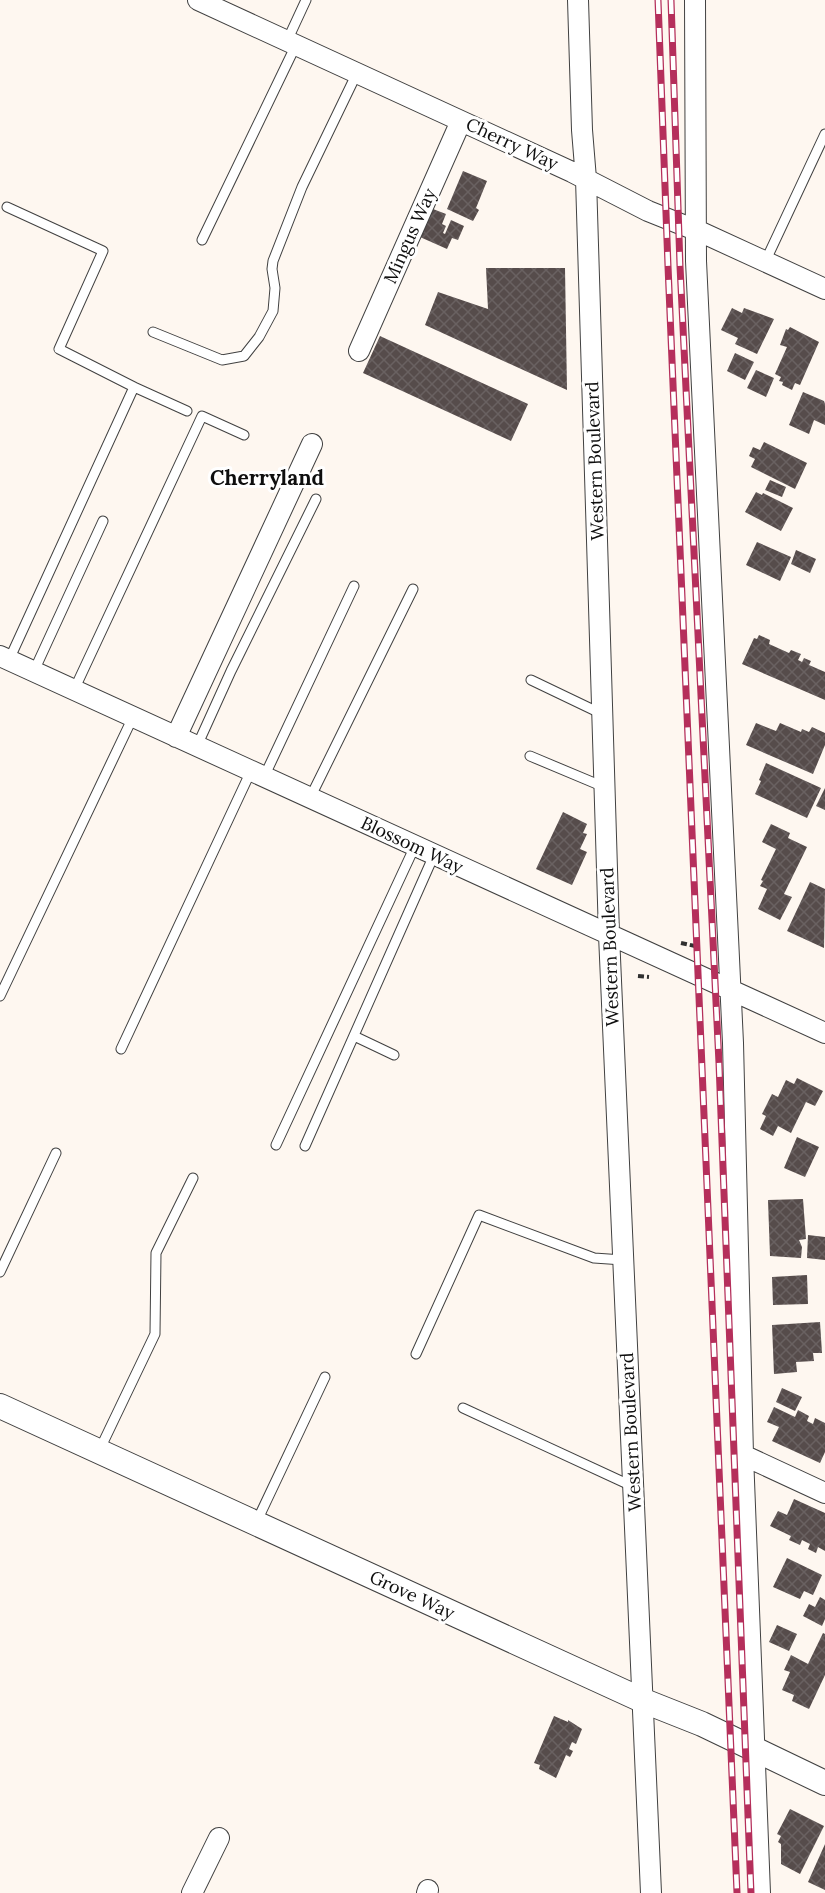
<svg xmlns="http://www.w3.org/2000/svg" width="825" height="1893" viewBox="0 0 825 1893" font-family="Lora,serif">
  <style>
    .building { fill: url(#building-cross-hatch) }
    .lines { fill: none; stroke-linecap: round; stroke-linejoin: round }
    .service-casing { stroke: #414141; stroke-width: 11 }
    .minor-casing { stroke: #414141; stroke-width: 22 }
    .tertiary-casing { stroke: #414141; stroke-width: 26 }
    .path { stroke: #303030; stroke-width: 4; stroke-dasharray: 6 3; stroke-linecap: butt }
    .service { stroke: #fff; stroke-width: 9 }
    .minor { stroke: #fff; stroke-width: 20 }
    .tertiary { stroke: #fff; stroke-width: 24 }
    .rail-casing { stroke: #b52f5b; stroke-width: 7 }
    .rail { stroke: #fff; stroke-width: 4.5; stroke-dasharray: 14; stroke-linecap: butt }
    .labels { text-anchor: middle; stroke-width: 6; stroke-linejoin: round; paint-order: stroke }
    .street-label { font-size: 18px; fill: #0e0e0e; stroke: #fff }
    .quarter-label { font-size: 21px; font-weight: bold; fill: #0e0e0e; stroke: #fff }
  </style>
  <defs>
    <pattern id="building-cross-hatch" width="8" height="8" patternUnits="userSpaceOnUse" patternTransform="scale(1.5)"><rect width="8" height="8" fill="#564c4b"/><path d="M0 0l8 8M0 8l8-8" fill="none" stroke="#696161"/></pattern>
  </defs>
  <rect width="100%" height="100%" fill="#fef7f0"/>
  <path class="building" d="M463 171 487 181 476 208 479 210 473 221 447 209Z
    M433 209 446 214 442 224 446 226 443 233 445 234 451 220 464 226 458 240 452 238 447 249 420 237Z
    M486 268H565L567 390 425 325 438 292 488 309Z
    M732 308 742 313 744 308 774 319 757 354 735 344 738 338 721 330Z
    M790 327 819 342 800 385 795 383 792 390 782 385 783 382 779 381 781 377 775 374 787 347 780 345 786 329 788 330Z
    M380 336 528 404 511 441 363 373Z
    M735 353 754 362 745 380 727 371Z
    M756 370 774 378 766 397 747 388Z
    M803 392 824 401 825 404V425L814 420 809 434 789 425Z
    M764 442 807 463 795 489 751 467 755 459 749 456 753 447 760 450Z
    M770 480 786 487 782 497 765 490Z
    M756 492 762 495 763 493 793 508 781 531 745 512Z
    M757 542 791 557 780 581 746 565Z
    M796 550 816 559 810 573 791 564Z
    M759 635 770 640 769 644 789 653 791 650 801 654 798 660 802 662 804 658 811 661 809 665 825 672V700L742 664 754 638 757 639Z
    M756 723 776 731 780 723 801 732 802 729 809 732 812 727 825 733V745L813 774 746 745Z
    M766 763 821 788 807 818 755 794 761 781 759 780Z
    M825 788V810L816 806Z
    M563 812 587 824 583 833 587 834 580 849 587 852 572 885 536 869Z
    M771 824 790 833 788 838 807 847 784 894 792 897 780 920 758 909 767 889 760 886 763 881 761 880 776 849 762 842Z
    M810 882 825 889 824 948 787 931Z
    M797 1078 823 1091 815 1106 806 1102 791 1133 778 1126 773 1136 760 1129 766 1116 762 1114 772 1094 778 1097 786 1080 794 1084Z
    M797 1137 819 1147 805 1177 784 1168Z
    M803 1199 806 1239 799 1240 802 1247 801 1258 770 1256 768 1200Z
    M808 1235 825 1237V1260L807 1258Z
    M807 1275 808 1304 773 1305 772 1277Z
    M820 1322 822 1353H813L814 1361 796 1362 797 1372 774 1374 772 1325Z
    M782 1388 802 1397 795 1411 776 1402Z
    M774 1407 795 1417 798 1410 809 1416 807 1421 813 1424 815 1418 825 1423V1452L820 1463 772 1441 779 1427 767 1422Z
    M794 1499 825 1513V1551L818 1547 816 1553 808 1549 810 1544 802 1540 800 1545 789 1540 791 1536 770 1526 778 1511 787 1515Z
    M787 1558 822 1575 813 1595 804 1591 800 1599 773 1587Z
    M820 1597 825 1600V1619L822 1626 803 1616 809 1604 815 1607Z
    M777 1625 797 1634 789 1651 769 1642Z
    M823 1633 825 1634V1675L809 1709 792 1701 794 1695 782 1690 790 1672 784 1670 791 1655 808 1664Z
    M554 1716 568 1722V1720L582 1729 576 1744 572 1742 569 1749 573 1751 570 1757 566 1755 556 1778 539 1769 540 1765 534 1763Z
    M790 1809 824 1826 800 1874 781 1864V1844L778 1842 781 1836 777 1834Z
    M825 1844V1890L808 1882Z"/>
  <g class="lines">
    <defs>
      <path id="service" d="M287 41 306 0
        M7 207 103 251 59 349 134 387
        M202 240 296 45
        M765 262 825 134
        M153 332 222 360 244 356 259 337 273 311 275 288 272 269 273 261 302 187 357 73
        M9 660 134 387 187 411
        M34 671 103 521
        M531 680 602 714
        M74 690 202 416 244 435
        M197 746 231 671 316 499
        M530 756 604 787
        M264 777 354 586
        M310 798 413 589
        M0 996 133 717
        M354 1036 394 1055
        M121 1049 251 771
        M276 1145 415 846
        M305 1146 434 855
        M0 1272 56 1153
        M416 1354 479 1215 594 1258 623 1260
        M463 1408 634 1487
        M99 1451 155 1334 156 1253 193 1178
        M256 1523 325 1377"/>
      <path id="minor" d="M198 0 572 172 648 211 703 233 825 289
        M578 0 582 130 586 179 609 935 651 1893
        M695 0 696 261 733 1043 743 1455 760 1893
        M359 351 461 121
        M0 656 825 1033
        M176 737 312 444
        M743 1455 825 1493
        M192 1893 219 1838
        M427 1893 428 1890"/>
      <path id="tertiary" d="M0 1406 644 1701 702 1724 825 1783"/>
    </defs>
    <use href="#service" class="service-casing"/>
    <use href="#minor" class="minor-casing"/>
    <use href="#tertiary" class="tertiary-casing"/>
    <path class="path" d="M681 943 695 946
      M638 976 649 977"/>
    <use href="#service" class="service"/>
    <use href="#minor" class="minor"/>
    <use href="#tertiary" class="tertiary"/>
    <defs>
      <path id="rail" d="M658 0 668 266 737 1893
        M671 0 680 266 719 1063 751 1893"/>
    </defs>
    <use href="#rail" class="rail-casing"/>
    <use href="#rail" class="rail"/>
  </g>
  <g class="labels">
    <g class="street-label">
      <text transform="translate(512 144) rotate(25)" y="6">Cherry Way</text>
      <text transform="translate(410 236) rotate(-66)" y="6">Mingus Way</text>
      <text transform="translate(595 461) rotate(-92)" y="6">Western Boulevard</text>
      <text transform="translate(412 845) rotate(25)" y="6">Blossom Way</text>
      <text transform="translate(610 947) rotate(-92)" y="6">Western Boulevard</text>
      <text transform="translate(631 1432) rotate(-93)" y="6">Western Boulevard</text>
      <text transform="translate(412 1595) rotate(25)" y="6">Grove Way</text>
    </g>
    <g class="quarter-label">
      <text x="267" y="485">Cherryland</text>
    </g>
  </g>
</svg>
